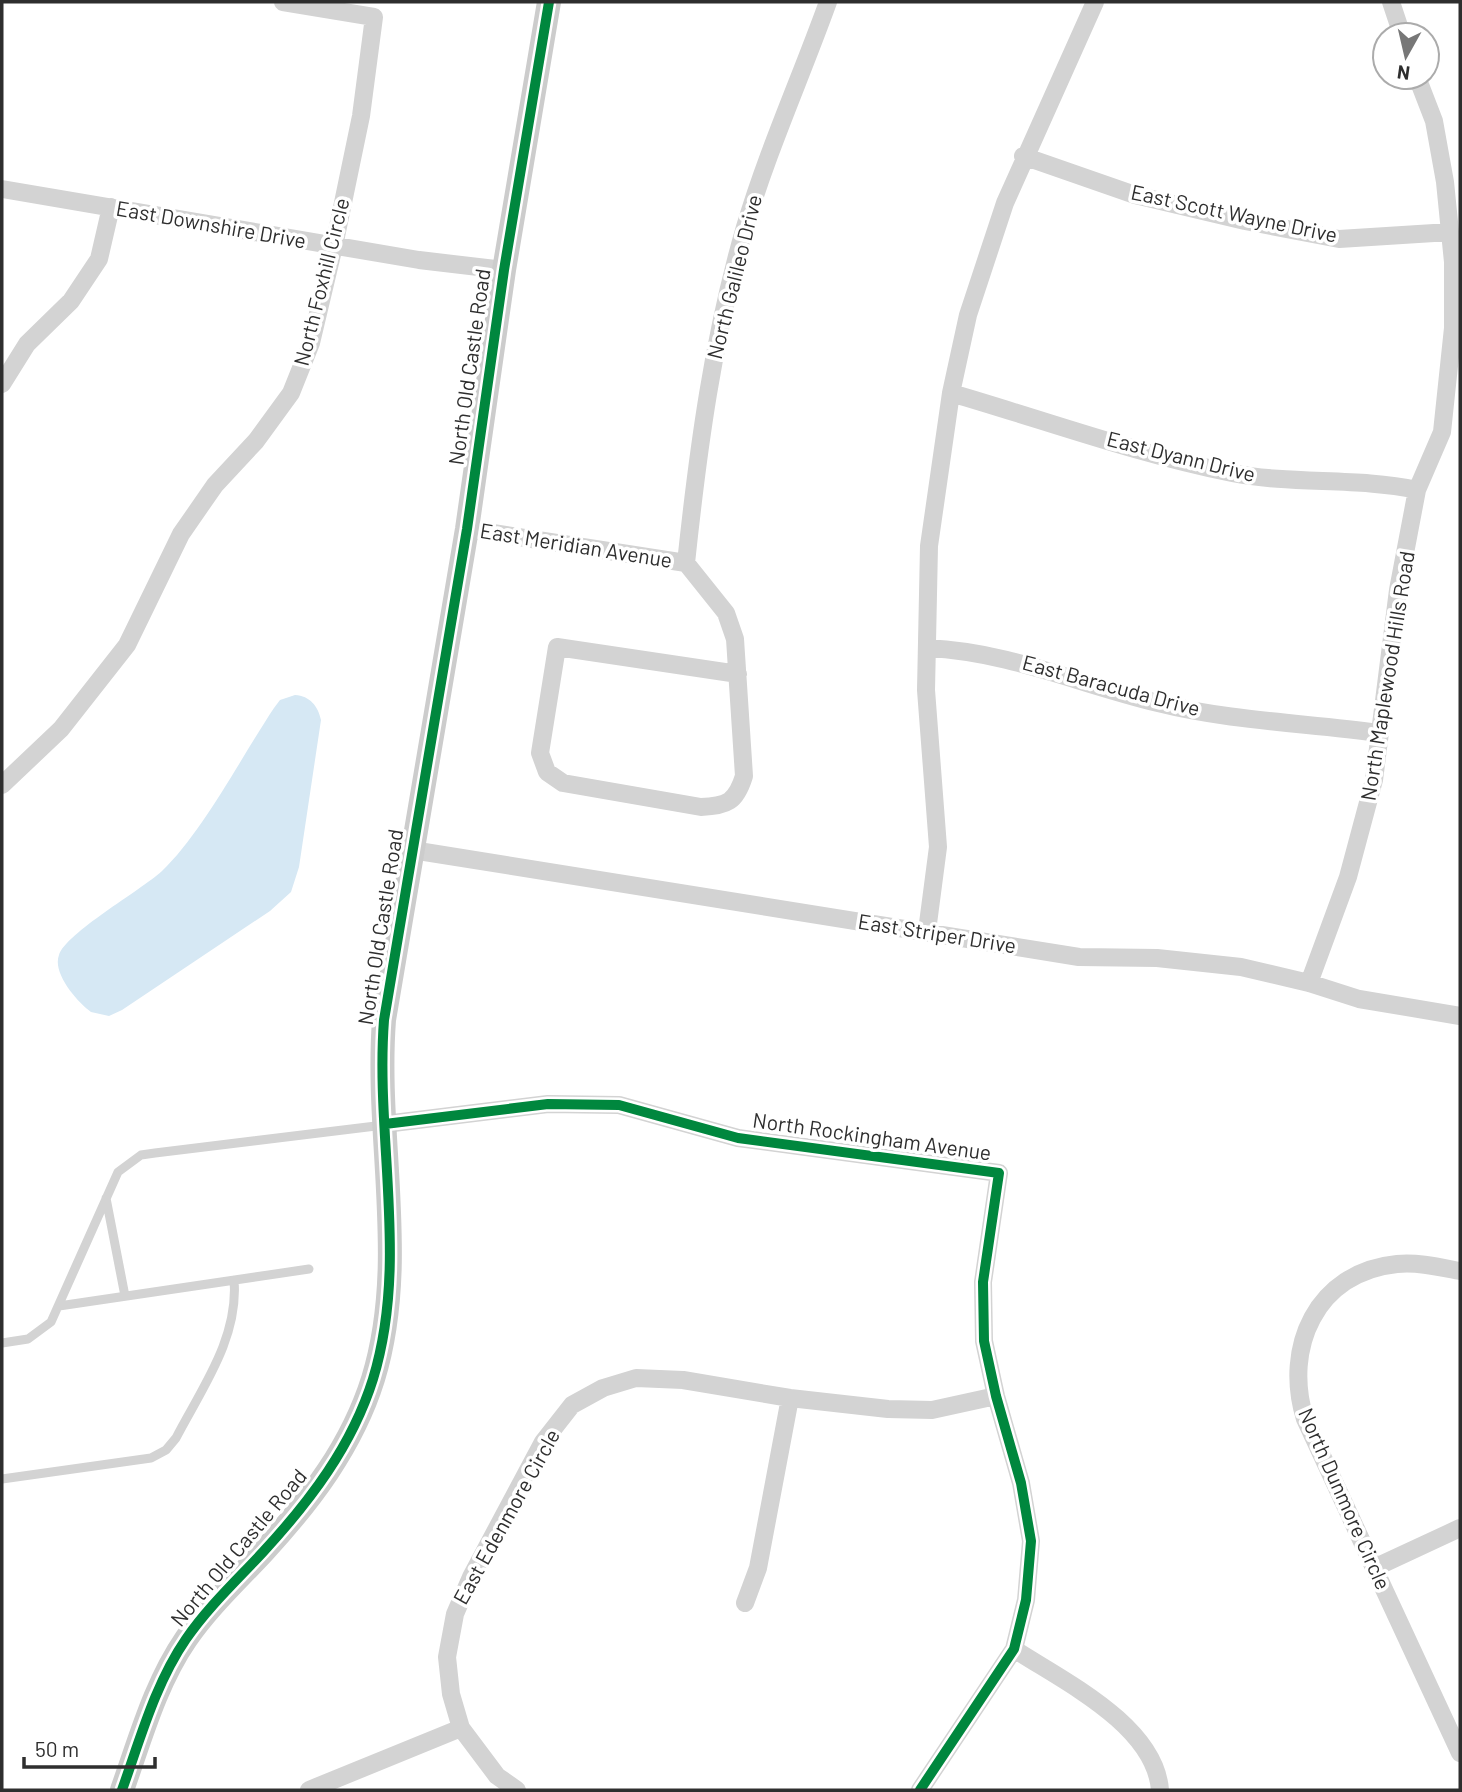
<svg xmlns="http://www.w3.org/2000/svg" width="1462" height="1792" viewBox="0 0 1462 1792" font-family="Barlow,sans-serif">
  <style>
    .water { fill: #d6e8f4 }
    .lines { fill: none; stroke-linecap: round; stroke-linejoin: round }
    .lane { stroke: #d3d3d3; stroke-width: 9 }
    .street { stroke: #d3d3d3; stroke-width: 18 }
    .secondary { stroke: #ccc; stroke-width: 24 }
    .cycleway-casing { stroke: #fff; stroke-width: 15 }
    .cycleway { stroke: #00873e; stroke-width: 10 }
    .labels { text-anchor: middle; stroke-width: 7; stroke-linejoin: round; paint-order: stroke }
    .street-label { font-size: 21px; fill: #2e2e2e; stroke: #fff }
  </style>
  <rect width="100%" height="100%" fill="#fff"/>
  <path class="water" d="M295 695C310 696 318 706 321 720L299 867 291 892 270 911 122 1010 109 1016 91 1012C77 1002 52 973 59 955 66 933 140 891 162 871 202 833 242 756 274 708L280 700Z"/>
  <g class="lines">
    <path class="lane" d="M106 1198 125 1296
      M59 1306 309 1269
      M2 1343 28 1339 51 1322 118 1172 141 1155 155 1153 384 1125
      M2 1479 151 1458 166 1450 176 1438C202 1388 239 1338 234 1280"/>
    <path class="street" d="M1391 2 1402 35
      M1023 156 1135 195 1245 221 1339 239 1450 232
      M2 189 419 260 504 270
      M2 384 27 344 71 301 99 259 111 207
      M951 393C1044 420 1137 454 1232 473 1294 485 1357 477 1417 490
      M467 529 686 563
      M686 563 726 613 735 639 744 776C736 802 727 806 701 807L563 783 547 772 540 753 557 647 738 674
      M686 563C698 450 713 337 745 227 768 150 801 77 828 2
      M927 648C1011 652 1078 684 1158 703 1230 721 1306 723 1379 733
      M2 785 61 729 127 645 181 534 215 485 256 441 291 393 311 343 334 246 361 116 374 17 283 2
      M412 850 1079 957 1157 958 1241 967 1309 983 1359 999 1460 1016
      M927 931 938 847 926 690 929 546 951 393 968 315 1005 203 1095 2
      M1309 983 1348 877 1374 780 1398 590 1417 490 1442 432 1453 328V262L1445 182 1434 121 1417 77
      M385 1124 548 1104 619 1105 738 1138 999 1173 983 1282 984 1341 996 1396 1021 1483 1031 1541 1026 1600 1014 1649 920 1790
      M1460 1271C1439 1267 1418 1262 1397 1264 1316 1272 1283 1348 1305 1419L1460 1753
      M1374 1568 1460 1528
      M745 1603 758 1568 790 1398
      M1014 1649C1063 1681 1155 1725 1160 1790
      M309 1790 461 1728
      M517 1790 497 1776 461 1728 451 1694 447 1657 455 1614 471 1577 543 1442 572 1405 603 1388 636 1378 683 1380 790 1398 888 1409 932 1410 996 1396"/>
    <path class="secondary" d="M122 1790C140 1740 155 1684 186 1639 208 1607 237 1580 263 1552 310 1501 352 1446 373 1379 409 1262 375 1139 384 1020L467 529 504 270 549 2"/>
    <defs>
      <path id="cycleway" d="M385 1124 548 1104 619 1105 738 1138 999 1173 983 1282 984 1341 996 1396 1021 1483 1031 1541 1026 1600 1014 1649 920 1790
        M122 1790C140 1740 155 1684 186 1639 208 1607 237 1580 263 1552 310 1501 352 1446 373 1379 409 1262 375 1139 384 1020L467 529 504 270 549 2"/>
    </defs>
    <use href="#cycleway" class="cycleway-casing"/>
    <use href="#cycleway" class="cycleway"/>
  </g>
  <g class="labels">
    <g class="street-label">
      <text transform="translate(1234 214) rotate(12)" y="7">East Scott Wayne Drive</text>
      <text transform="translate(211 225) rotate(10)" y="7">East Downshire Drive</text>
      <text transform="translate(735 277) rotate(-76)" y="7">North Galileo Drive</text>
      <text transform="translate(322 282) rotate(-76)" y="7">North Foxhill Circle</text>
      <text transform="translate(470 367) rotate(-82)" y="7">North Old Castle Road</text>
      <text transform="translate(1181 457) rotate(14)" y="7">East Dyann Drive</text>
      <text transform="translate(576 546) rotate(9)" y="7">East Meridian Avenue</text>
      <text transform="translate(1388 676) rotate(-81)" y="7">North Maplewood Hills Road</text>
      <text transform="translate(1111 686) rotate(15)" y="7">East Baracuda Drive</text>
      <text transform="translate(381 927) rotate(-81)" y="7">North Old Castle Road</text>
      <text transform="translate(937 934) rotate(9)" y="7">East Striper Drive</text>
      <text transform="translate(872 1137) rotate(8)" y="7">North Rockingham Avenue</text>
      <text transform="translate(1344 1499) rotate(66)" y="7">North Dunmore Circle</text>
      <text transform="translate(507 1517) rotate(-61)" y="7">East Edenmore Circle</text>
      <text transform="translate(239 1548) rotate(-50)" y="7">North Old Castle Road</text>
    </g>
  </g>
  <rect width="1462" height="1792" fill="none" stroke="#2e2e2e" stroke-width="7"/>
  <g transform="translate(1406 56) rotate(188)"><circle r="33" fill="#ffffff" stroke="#ababab" stroke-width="2"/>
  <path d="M0-5L12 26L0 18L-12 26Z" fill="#777777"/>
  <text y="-10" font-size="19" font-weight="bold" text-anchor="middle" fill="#2e2e2e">N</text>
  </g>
  <path d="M24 1757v10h131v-10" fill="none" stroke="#2e2e2e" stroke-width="3.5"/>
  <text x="35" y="1757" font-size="21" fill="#2e2e2e" stroke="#ffffff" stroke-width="5" paint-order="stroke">50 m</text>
</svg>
